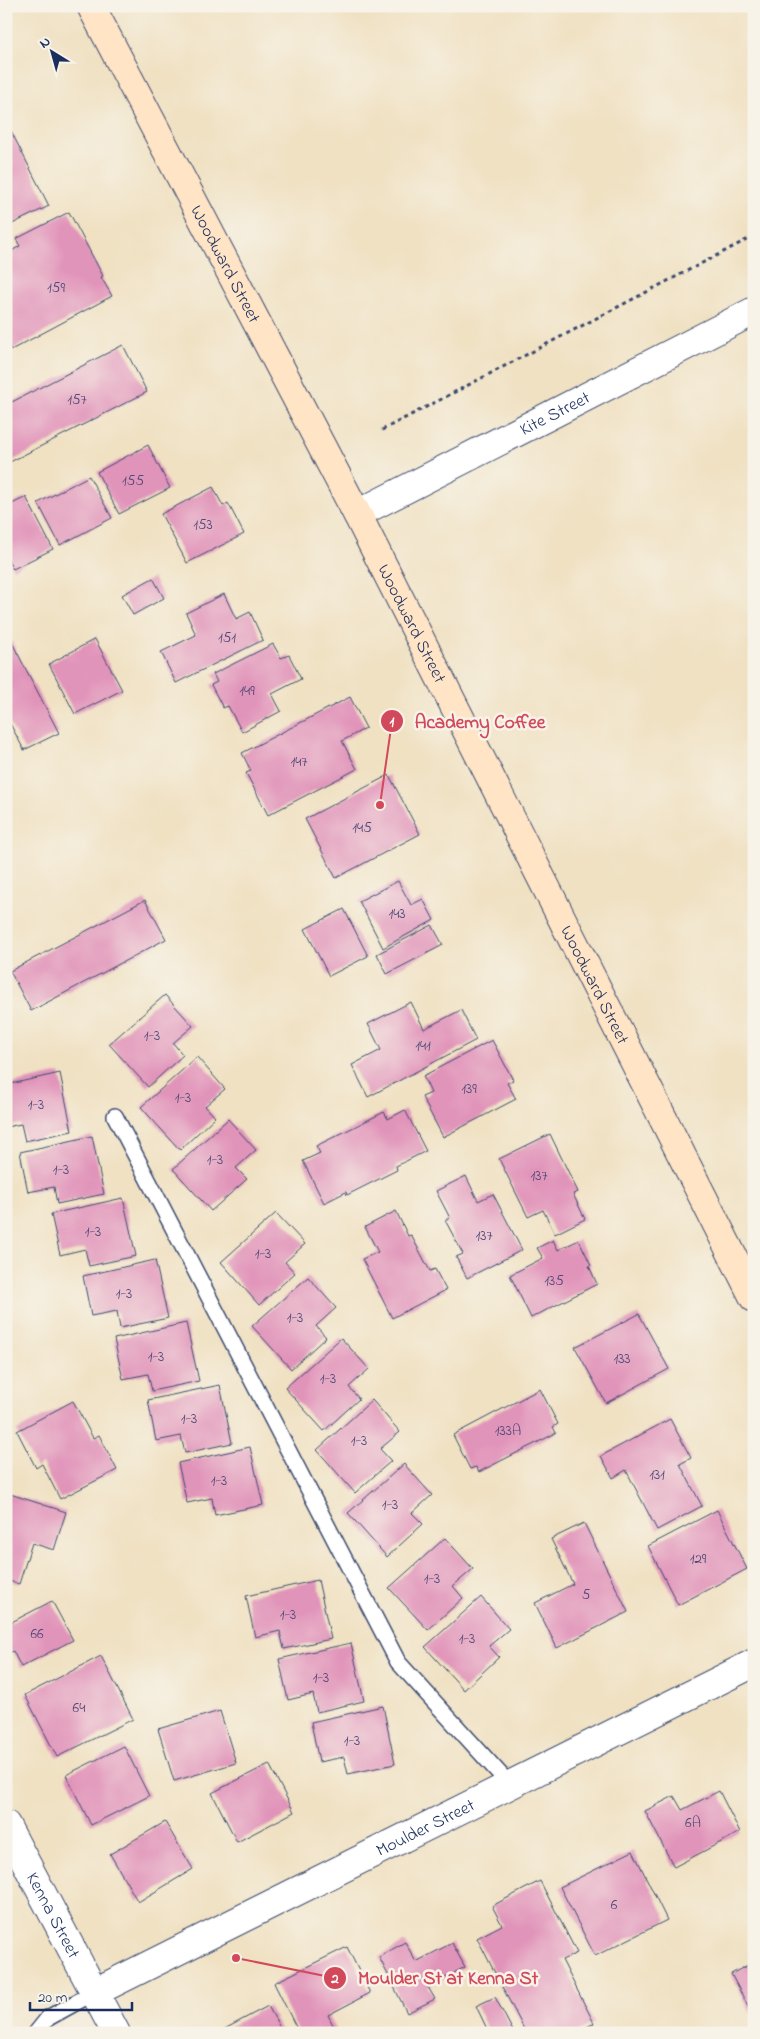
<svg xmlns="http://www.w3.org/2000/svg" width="760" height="2039" viewBox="0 0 760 2039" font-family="'Indie Flower',sans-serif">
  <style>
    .building { fill: #e194ba }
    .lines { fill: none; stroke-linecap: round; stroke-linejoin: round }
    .lane-casing { stroke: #3b4a6d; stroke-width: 18 }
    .street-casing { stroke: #3b4a6d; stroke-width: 30 }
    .secondary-casing { stroke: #3b4a6d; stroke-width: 30 }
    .path { stroke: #3b4a6d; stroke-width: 3; stroke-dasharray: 4 4; stroke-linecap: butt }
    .lane { stroke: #fff; stroke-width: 15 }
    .street { stroke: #fff; stroke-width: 28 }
    .secondary { stroke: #ffe4c6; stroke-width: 28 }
    .labels { text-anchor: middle; stroke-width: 5; stroke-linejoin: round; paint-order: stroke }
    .number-label { font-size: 15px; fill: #4c4875 }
    .street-label { font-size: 18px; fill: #1b2f5e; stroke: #f7f3e8 }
    .leader { fill: none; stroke: #d1495b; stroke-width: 2 }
    .callout-dot { fill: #d1495b; stroke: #f7f3e8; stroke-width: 2 }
    .mark-label { font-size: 15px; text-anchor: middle; font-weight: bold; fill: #fff }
    .callout-label { font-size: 19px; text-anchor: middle; font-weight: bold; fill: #d1495b; stroke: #f7f3e8; stroke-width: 5; stroke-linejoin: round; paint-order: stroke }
  </style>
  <rect width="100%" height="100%" fill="#f7f3e8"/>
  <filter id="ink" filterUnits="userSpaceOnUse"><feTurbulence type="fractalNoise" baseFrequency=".02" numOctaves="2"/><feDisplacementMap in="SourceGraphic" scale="10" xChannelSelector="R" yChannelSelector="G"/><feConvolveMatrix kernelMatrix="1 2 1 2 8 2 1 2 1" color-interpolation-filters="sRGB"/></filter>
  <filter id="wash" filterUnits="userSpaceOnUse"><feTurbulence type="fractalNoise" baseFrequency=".0096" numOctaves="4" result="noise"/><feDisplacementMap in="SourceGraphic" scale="20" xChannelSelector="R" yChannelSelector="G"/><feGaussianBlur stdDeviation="1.12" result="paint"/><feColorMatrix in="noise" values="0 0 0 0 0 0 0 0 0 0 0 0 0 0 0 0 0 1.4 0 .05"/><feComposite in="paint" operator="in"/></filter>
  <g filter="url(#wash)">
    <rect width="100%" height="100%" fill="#f0e1c3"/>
    <g id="blocks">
      <path class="building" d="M11 131 49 206 6 227V133Z
        M69 212 103 276 101 277 112 296 11 350 6 342V254L20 246 16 239Z
        M123 345 147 392 6 464V405Z
        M148 445 170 488 119 514 97 472Z
        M89 476 112 518 60 545 38 503Z
        M213 487 223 506 228 503 244 534 187 563 161 514Z
        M26 497 53 549 13 569 6 557V507Z
        M153 578 164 598 133 615 122 595Z
        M224 594 236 619 250 612 263 640 176 683 161 652 196 635 186 613Z
        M6 631 59 733 24 750 6 716Z
        M95 639 122 690 75 714 49 664Z
        M273 644 281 658 289 655 301 679 272 694 281 711 242 732 228 706 223 708 211 685 217 682 213 674Z
        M350 697 366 728 342 741 357 769 268 815 246 773 251 771 242 753Z
        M389 775 420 834 336 878 305 819Z
        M398 881 411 905 423 899 434 920 383 948 359 901Z
        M145 900 166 939 31 1011 10 971Z
        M344 909 368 956 329 976 305 929Z
        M432 925 443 945 387 974 377 954Z
        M165 995 193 1026 173 1043 183 1055 148 1087 109 1044Z
        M411 1002 424 1029 461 1010 476 1040 368 1097 352 1065 381 1050 368 1024Z
        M492 1040 513 1080 507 1083 516 1099 443 1137 422 1097 431 1093 423 1076Z
        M197 1057 225 1089 205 1106 215 1117 180 1150 141 1107Z
        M60 1073 72 1131 25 1141 21 1124 6 1127V1085Z
        M405 1110 426 1151 396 1166 397 1170 347 1195 346 1192 324 1203 303 1161 320 1153 316 1146 384 1112 388 1119Z
        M228 1119 256 1150 236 1168 247 1179 211 1211 173 1169Z
        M550 1134 578 1192 573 1194 585 1219 555 1234 543 1210 528 1217 499 1159Z
        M92 1136 104 1194 57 1204 54 1187 28 1192 20 1152Z
        M466 1176 478 1201 493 1194 522 1250 467 1278 456 1257 463 1254 445 1220 450 1218 436 1191Z
        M123 1198 136 1256 89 1266 85 1249 60 1255 51 1214Z
        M396 1211 408 1236 411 1235 430 1271 435 1269 446 1290 392 1318 362 1259 378 1252 365 1227Z
        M276 1213 305 1244 285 1262 295 1273 259 1305 221 1262Z
        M553 1240 558 1250 579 1240 591 1265 589 1266 597 1284 531 1318 510 1275 543 1258 537 1248Z
        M155 1260 168 1318 120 1328 117 1311 91 1316 83 1276Z
        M308 1277 336 1308 316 1326 326 1337 291 1369 252 1326Z
        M639 1314 669 1369 606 1403 575 1347Z
        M186 1323 199 1381 152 1391 148 1374 123 1379 114 1339Z
        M341 1338 369 1369 349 1387 359 1399 324 1431 285 1388Z
        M220 1385 232 1443 185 1453 181 1436 156 1441 148 1400Z
        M540 1389 558 1424 553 1427 556 1433 479 1472 476 1467 470 1469 453 1435Z
        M372 1400 400 1432 380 1449 391 1461 355 1493 317 1450Z
        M73 1401 93 1438 99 1435 117 1470 60 1499 42 1464 36 1468 17 1431Z
        M670 1419 691 1458 680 1464 702 1506 657 1530 626 1470 613 1478 601 1456Z
        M250 1447 263 1505 215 1515 212 1498 187 1503 178 1463Z
        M404 1464 432 1495 412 1513 423 1524 387 1557 348 1513Z
        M7 1493 66 1512 54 1550 32 1543 19 1584 6 1580Z
        M717 1510 747 1569 678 1605 648 1546Z
        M584 1523 628 1612 557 1648 535 1603 573 1584 551 1539Z
        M445 1538 473 1569 453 1586 463 1598 428 1630 389 1588Z
        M318 1580 331 1639 284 1649 280 1631 255 1637 246 1596Z
        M481 1597 509 1629 489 1646 499 1657 464 1690 425 1647Z
        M52 1601 73 1640 21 1667 13 1651 6 1654V1625Z
        M351 1643 364 1701 317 1712 313 1694 288 1700 279 1659Z
        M101 1656 133 1719 57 1757 25 1695Z
        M383 1706 395 1764 348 1774 344 1757 319 1762 311 1722Z
        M220 1711 236 1763 174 1781 158 1729Z
        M124 1746 149 1796 91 1825 66 1775Z
        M269 1764 294 1812 237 1842 212 1793Z
        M719 1791 740 1832 674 1867 645 1811 674 1796 682 1810Z
        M165 1822 193 1869 138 1902 110 1854Z
        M633 1851 667 1920 595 1956 560 1887Z
        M540 1881 577 1953 562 1960 594 2023 576 2033H526L477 1938 502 1925 492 1906Z
        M405 1942 416 1962 452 1943 465 1967 428 1987 435 1999 407 2013 379 1957Z
        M347 1947 370 1993 328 2015 337 2033H299L274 1983Z
        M754 1962V2018L731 1974Z
        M495 1997 514 2033H489L476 2006Z
        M268 2006 283 2033H217Z"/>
    </g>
  </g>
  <g filter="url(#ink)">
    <use href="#blocks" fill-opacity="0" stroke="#3b4a6d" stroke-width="1"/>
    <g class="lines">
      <defs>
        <path id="lane" d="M115 1116 398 1662 510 1785
          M36 2033 48 2018 95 1992"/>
        <g id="street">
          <path id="s1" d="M357 514 754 311"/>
          <path id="s2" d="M6 1825 116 2033"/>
          <path id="s3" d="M95 1992 754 1663"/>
        </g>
        <g id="secondary">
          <path id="s4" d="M91 6 357 514 754 1298"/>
        </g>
      </defs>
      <use href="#lane" class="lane-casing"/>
      <use href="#street" class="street-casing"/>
      <use href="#secondary" class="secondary-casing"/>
      <path class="path" d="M382 430 754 236"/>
      <use href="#lane" class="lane"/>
      <use href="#street" class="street"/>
      <use href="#secondary" class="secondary"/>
    </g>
  </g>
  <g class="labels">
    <g class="number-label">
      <text x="56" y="292">159</text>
      <text x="77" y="404">157</text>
      <text x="133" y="485">155</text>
      <text x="203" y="529">153</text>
      <text x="227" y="642">151</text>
      <text x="247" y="695">149</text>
      <text x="299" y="766">147</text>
      <text x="362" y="832">145</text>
      <text x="397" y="918">143</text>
      <text x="152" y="1040">1-3</text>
      <text x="423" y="1050">141</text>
      <text x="469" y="1093">139</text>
      <text x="183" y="1102">1-3</text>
      <text x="36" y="1109">1-3</text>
      <text x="215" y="1164">1-3</text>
      <text x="61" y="1174">1-3</text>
      <text x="539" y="1180">137</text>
      <text x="93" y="1236">1-3</text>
      <text x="484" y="1240">137</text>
      <text x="263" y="1258">1-3</text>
      <text x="554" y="1285">135</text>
      <text x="124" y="1298">1-3</text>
      <text x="295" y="1322">1-3</text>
      <text x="156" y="1361">1-3</text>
      <text x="622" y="1363">133</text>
      <text x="328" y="1383">1-3</text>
      <text x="189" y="1423">1-3</text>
      <text x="508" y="1435">133A</text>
      <text x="359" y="1445">1-3</text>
      <text x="657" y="1479">131</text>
      <text x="219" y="1485">1-3</text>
      <text x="390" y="1509">1-3</text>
      <text x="698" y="1563">129</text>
      <text x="432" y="1583">1-3</text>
      <text x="586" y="1599">5</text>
      <text x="288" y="1619">1-3</text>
      <text x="37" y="1638">66</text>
      <text x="467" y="1643">1-3</text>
      <text x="321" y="1682">1-3</text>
      <text x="79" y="1712">64</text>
      <text x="352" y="1745">1-3</text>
      <text x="693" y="1827">6A</text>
      <text x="614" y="1909">6</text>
    </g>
    <g class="street-label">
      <text dy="6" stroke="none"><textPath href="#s4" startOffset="291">Woodward Street</textPath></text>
      <text dy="6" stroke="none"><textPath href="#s1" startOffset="222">Kite Street</textPath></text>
      <text dy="6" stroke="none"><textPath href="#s4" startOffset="696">Woodward Street</textPath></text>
      <text dy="6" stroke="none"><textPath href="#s4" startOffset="1101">Woodward Street</textPath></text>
      <text dy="6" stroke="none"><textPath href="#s3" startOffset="369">Moulder Street</textPath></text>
      <text dy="6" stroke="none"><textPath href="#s2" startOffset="102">Kenna Street</textPath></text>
    </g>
  </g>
  <path class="leader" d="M380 805L392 721M236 1958L335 1978"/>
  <g class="callout-dot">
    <circle cx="380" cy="805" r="5"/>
    <circle cx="236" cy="1958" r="5"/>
    <circle cx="392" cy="721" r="12"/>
    <circle cx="335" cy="1978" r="12"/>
  </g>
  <g class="mark-label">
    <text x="392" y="726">1</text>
    <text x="335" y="1983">2</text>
  </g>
  <g class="callout-label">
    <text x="480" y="728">Academy Coffee</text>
    <text x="448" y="1984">Moulder St at Kenna St</text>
  </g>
  <rect width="760" height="2039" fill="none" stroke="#f7f3e8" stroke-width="25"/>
  <g transform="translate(52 52) rotate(323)" stroke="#f7f3e8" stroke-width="4" paint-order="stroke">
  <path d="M0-4L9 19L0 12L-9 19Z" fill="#1b2f5e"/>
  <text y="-8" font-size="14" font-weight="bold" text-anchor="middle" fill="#1b2f5e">N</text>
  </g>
  <path d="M30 2002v8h102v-8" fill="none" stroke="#1b2f5e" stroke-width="2.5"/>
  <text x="38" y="2002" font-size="15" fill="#1b2f5e" stroke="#f7f3e8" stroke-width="4" paint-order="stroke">20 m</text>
</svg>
